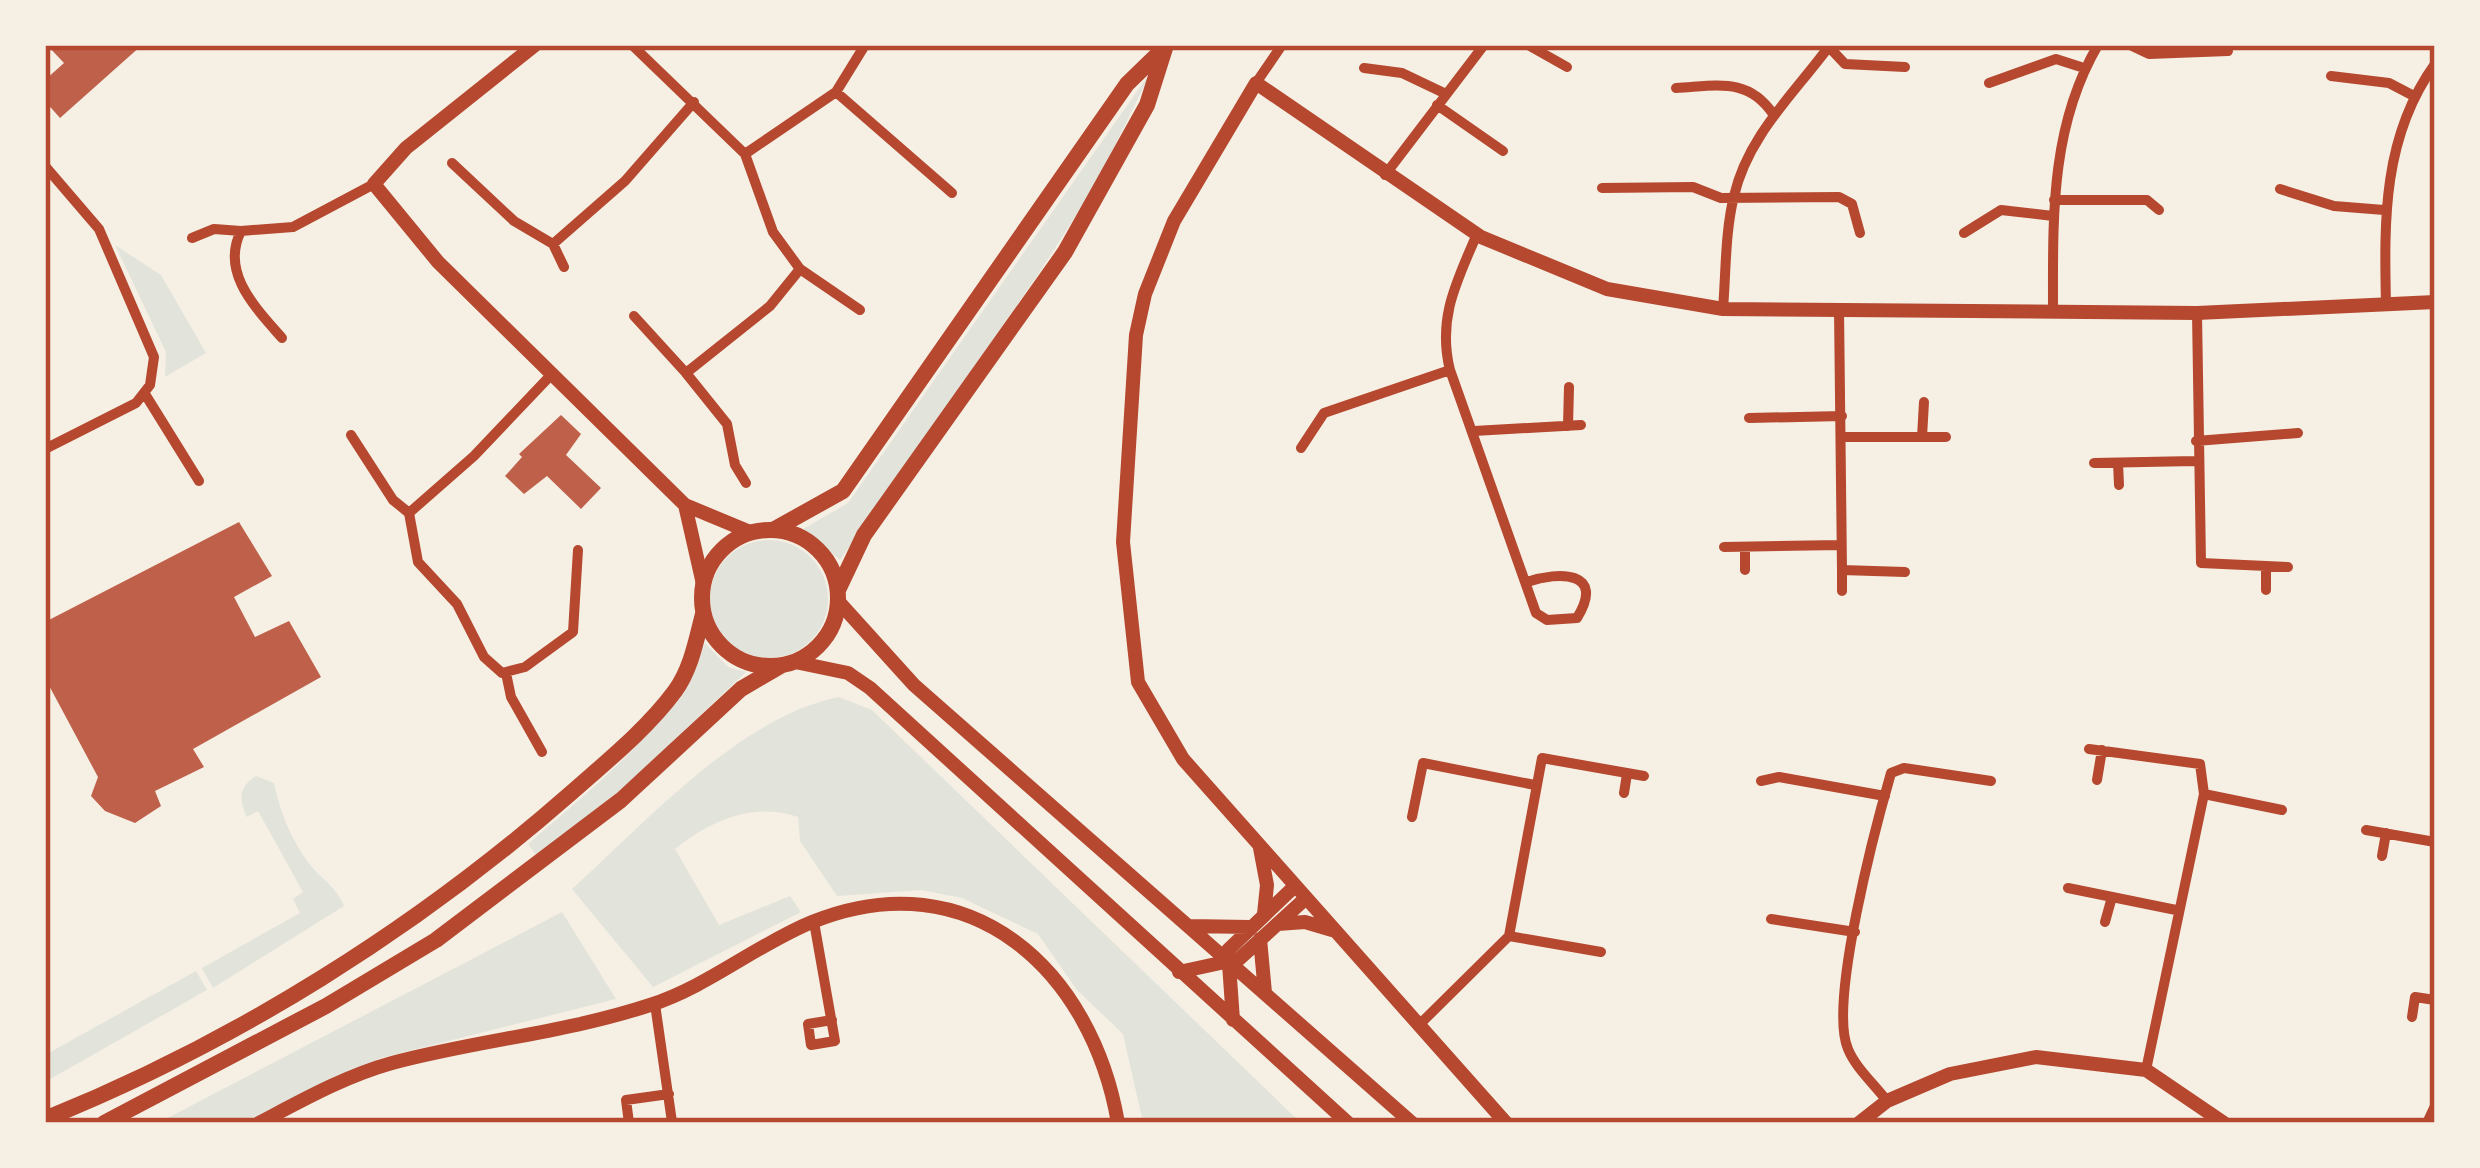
<svg xmlns="http://www.w3.org/2000/svg" width="2480" height="1168" viewBox="0 0 2480 1168" font-family="Cabin,sans-serif">
  <style>
    .green { fill: #e2e4dc }
    .building { fill: #bf614a }
    .lines { fill: none; stroke-linecap: round; stroke-linejoin: round }
    .minor { stroke: #b5482f; stroke-width: 10 }
    .tertiary { stroke: #b5482f; stroke-width: 14 }
    .primary { stroke: #b5482f; stroke-width: 16 }
    .neatline { fill: none; stroke: #b5482f; stroke-width: 4.5 }
  </style>
  <rect width="100%" height="100%" fill="#f6efe4"/>
  <path class="green" d="M1152 70 1096 184 1039 273 840 560 803 529 848 503Z
    M115 245 161 275 206 353 165 377 166 352Z
    M710 599a59 59 0 1 1 118 0a59 59 0 1 1-118 0Z
    M705 643 728 667 746 672 631 781 538 857 528 844C593 787 674 726 705 643Z
    M839 697 872 710 1301 1123H1143L1123 1034 1077 990 1038 934 962 898 921 890 837 896 800 841 798 817C753 802 712 820 675 849L719 925 790 896 801 912 653 987 572 889C645 823 741 716 839 697Z
    M256 776 274 783C280 812 291 839 308 862 321 880 335 884 344 906L213 988 202 968 300 913 293 899 303 892 258 811 247 817C239 800 238 787 256 776Z
    M562 912 616 999 381 1058 252 1123H158Z
    M196 971 207 990 45 1082V1055Z"/>
  <path class="building" d="M47 45H142L60 118 45 101V80L64 63Z
    M561 415 581 434 566 455 601 488 581 509 547 476 524 494 505 476 522 457 519 454Z
    M239 522 272 576 234 597 255 637 289 621 321 677 193 749 204 767 155 791 161 806 135 823 105 811 91 796 98 777 45 678V622Z"/>
  <g class="lines">
    <path class="minor" d="M632 45 745 154 773 232 800 269 860 310
      M1528 45 1567 67
      M2130 45 2149 54 2228 51
      M1829 47 1845 64 1905 67
      M1364 68 1402 73 1444 93
      M2331 76 2389 83 2412 95
      M1256 83 1282 45
      M1989 83 2056 59 2084 68
      M1676 88C1717 86 1748 77 1773 114
      M836 92 952 193
      M1437 105 1503 151
      M745 154 836 92 865 45
      M452 163 514 221 553 244 625 181 694 102
      M45 166 99 229 154 357 150 385 136 403 45 449
      M1385 175 1484 45
      M1602 188 1693 187 1721 198 1839 197 1852 204 1860 233
      M2280 189 2334 206 2384 210
      M2054 200H2147L2159 210
      M1964 233 2001 210 2053 216
      M1477 234C1457 281 1437 318 1450 370L1536 613 1547 620 1577 618C1606 571 1559 571 1527 582
      M192 238 214 229 241 231
      M553 244 564 267
      M2386 304C2384 219 2383 136 2435 64
      M1723 309C1726 273 1725 232 1734 196 1748 135 1795 93 1830 45
      M1839 309 1842 570 1905 572
      M2053 310C2053 218 2050 127 2098 45
      M2197 313 2201 563 2288 567
      M634 316 686 373 770 306 800 269
      M282 338C256 308 220 273 241 231L293 227 374 184
      M686 373 727 424 735 465 746 483
      M551 375 474 456 409 513 418 562 457 604 484 657 502 673 525 667 573 632 578 550
      M145 394 199 481
      M1749 418 1842 416
      M1568 426 1569 387
      M1474 431 1581 425
      M351 435 393 500 409 513
      M1842 437H1946
      M1922 437 1924 402
      M2196 441 2298 433
      M1301 448 1324 413 1450 370
      M2094 463 2195 461
      M2118 463 2119 485
      M1724 547 1840 545
      M1745 570V550
      M2266 590V567
      M1842 591V570
      M506 673 511 697 542 752
      M2089 749 2200 764 2204 794 2146 1070
      M2097 780 2102 750
      M1761 781 1779 777 1885 796
      M1624 793 1627 774
      M2204 794 2282 810
      M1412 817 1423 763 1535 785
      M2366 830 2435 842
      M2382 856 2386 833
      M2068 888 2176 910
      M1771 919 1855 932
      M814 922 835 1041 811 1045 808 1024 832 1020
      M2105 922 2112 897
      M1509 936 1601 952
      M655 1004 672 1122 665 1123
      M2412 1017 2415 997 2435 1000
      M1420 1024 1509 936 1542 758 1644 776
      M1887 1101C1875 1085 1855 1067 1848 1049 1828 1004 1876 825 1891 773L1904 768 1991 781
      M629 1123 626 1100 669 1094
      M2427 1123 2435 1106"/>
    <path class="tertiary" d="M535 45 406 148 374 184 438 262 685 505 750 532
      M685 505 703 584
      M838 601 914 685 1412 1123
      M795 662 848 673 870 688 1348 1123
      M1260 848 1267 885 1264 914
      M1278 924 1305 922 1332 930
      M1189 926 1249 927
      M1260 939 1265 993
      M1179 972 1239 959 1306 898
      M1233 1020 1228 950 1295 886
      M259 1123C301 1101 345 1076 392 1063 477 1040 566 1033 650 1005 707 987 756 945 812 922 971 858 1092 971 1118 1123
      M1506 1123 1183 759 1138 682 1123 542 1136 335 1145 294 1174 221 1256 83 1481 237 1607 289 1723 309 2197 313 2435 302
      M1859 1123 1887 1101 1950 1074 2036 1057 2146 1070 2224 1123"/>
    <path class="primary" d="M773 530 843 491 1127 84 1160 52
      M702 598a68 68 0 1 1 136 0a68 68 0 1 1-136 0Z
      M838 590 864 535 1065 252 1147 105 1166 45
      M45 1119C236 1042 416 929 571 793 606 762 647 729 675 691 691 669 696 641 703 614
      M104 1123 326 1006 436 940 621 800 741 689 782 665"/>
  </g>
  <rect width="2480" height="1168" fill="none" stroke="#f6efe4" stroke-width="96"/>
  <rect x="48" y="48" width="2384" height="1072" class="neatline"/>
</svg>
